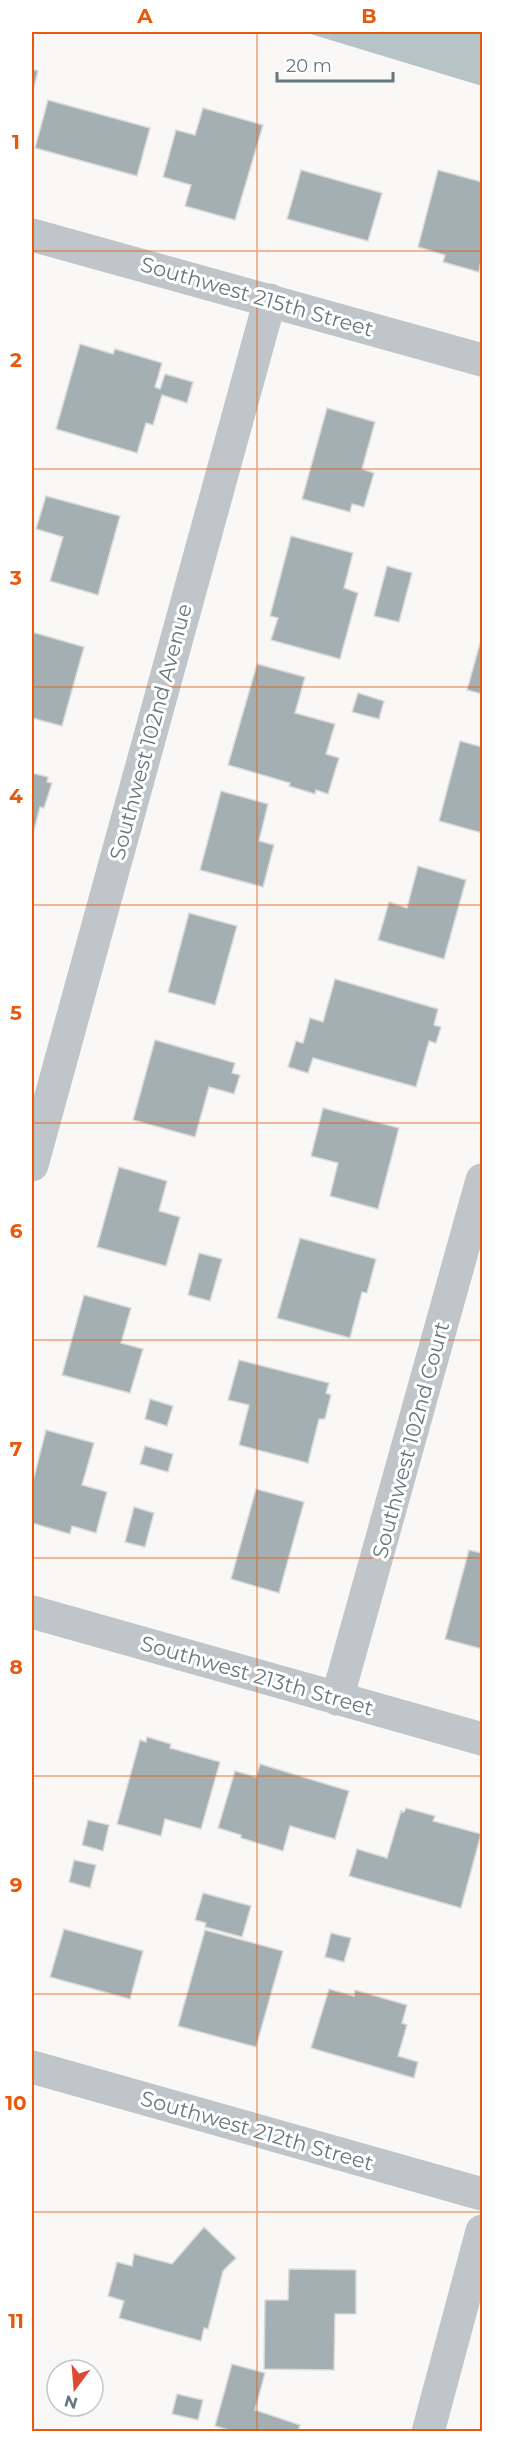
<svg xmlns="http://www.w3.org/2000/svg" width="514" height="2463" viewBox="0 0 514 2463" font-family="Montserrat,sans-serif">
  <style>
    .water { fill: #b7c4c7 }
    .building { fill: #a4afb3; stroke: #dadad9; stroke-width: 1.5 }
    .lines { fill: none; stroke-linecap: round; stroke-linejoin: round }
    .minor { stroke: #bfc5c8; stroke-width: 33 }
    .grid { fill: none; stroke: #e8590c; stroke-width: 1.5; stroke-opacity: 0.55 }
    .labels { text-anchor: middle; stroke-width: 6; stroke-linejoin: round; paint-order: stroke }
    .street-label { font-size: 21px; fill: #657780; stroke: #fff }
    .neatline { fill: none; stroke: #e8590c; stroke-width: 2 }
    .grid-label { font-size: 20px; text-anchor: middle; font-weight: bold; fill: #e8590c }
  </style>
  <rect width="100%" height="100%" fill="#f9f8f6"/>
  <path class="water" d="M304 32H482V86Z"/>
  <path class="building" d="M32 69 38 71 32 95Z
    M48 100 150 128 137 176 35 148Z
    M203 108 263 125 235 220 185 206 191 185 163 177 176 130 195 135Z
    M301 170 382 193 368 241 287 219Z
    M438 170 482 182V266L480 265 479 272 443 262 445 255 418 247Z
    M80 344 113 354 115 349 162 363 155 387 160 389 165 374 193 382 187 403 162 395 153 425 146 423 137 453 56 429Z
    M327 408 375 422 362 469 374 473 364 507 352 504 350 512 302 499Z
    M46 496 120 516 98 595 50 581 63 537 36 529Z
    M291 536 353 553 344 588 358 593 340 659 271 640 278 618 270 616Z
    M387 566 412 573 399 622 374 616Z
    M32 632 84 647 62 726 32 718Z
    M482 636V694L467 690Z
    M257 664 305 677 295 713 335 724 326 754 339 758 328 794 316 790 315 794 289 786 290 783 228 765Z
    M358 693 384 701 379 719 352 712Z
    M460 741 482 747V833L439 821Z
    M32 773 48 777 47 782 52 783 44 808 40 807 32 838Z
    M221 791 268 804 259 841 274 845 263 887 200 870Z
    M418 866 466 880 444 959 378 940 389 902 407 908Z
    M189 913 237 926 215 1005 168 992Z
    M335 979 438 1009 434 1025 441 1027 436 1043 429 1041 416 1087 313 1058 308 1073 288 1067 296 1041 303 1043 310 1018 323 1022Z
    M155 1040 235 1063 232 1073 240 1075 234 1094 209 1087 195 1137 133 1120Z
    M323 1108 399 1128 378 1209 330 1196 338 1163 311 1156Z
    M119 1167 167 1181 159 1211 180 1217 166 1266 97 1247Z
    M300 1238 376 1259 367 1293 362 1292 350 1338 277 1318Z
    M199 1253 222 1259 210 1301 188 1295Z
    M84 1295 131 1308 121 1343 143 1349 130 1393 62 1375Z
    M239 1360 329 1383 326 1393 331 1395 325 1419H319L308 1463 239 1445 249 1405 228 1400Z
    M150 1399 173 1406 167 1426 145 1419Z
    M46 1430 94 1443 82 1485 107 1492 96 1533 72 1526 70 1534 32 1523V1485Z
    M145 1446 173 1454 168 1472 140 1464Z
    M256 1489 304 1502 279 1593 231 1579Z
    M134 1507 154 1513 145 1547 125 1542Z
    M469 1550 482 1553V1649L445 1639Z
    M147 1737 171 1744 170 1748 220 1762 201 1829 165 1819 161 1836 117 1824 140 1740 146 1742Z
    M260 1764 349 1791 335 1839 290 1826 283 1851 241 1838V1835L218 1828 235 1771 256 1777Z
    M406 1808 435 1816 433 1821 481 1834 461 1908 349 1876 357 1849 387 1858 401 1811 404 1812Z
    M88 1820 109 1825 103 1851 82 1845Z
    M74 1860 96 1865 90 1888 69 1882Z
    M203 1893 251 1906 242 1937 205 1927 206 1923 195 1920Z
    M64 1929 143 1951 130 1999 50 1977Z
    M205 1930 283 1951 256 2047 178 2026Z
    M331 1933 351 1938 344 1962 325 1957Z
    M329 1989 354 1996 355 1990 407 2005 402 2023 407 2025 398 2056 418 2062 414 2078 311 2048Z
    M204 2227 236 2258 223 2271 208 2329 204 2328 201 2341 119 2318 124 2301 108 2296 117 2262 132 2266 134 2254 172 2264Z
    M289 2269 356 2270V2314H335L334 2370 264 2369 265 2300H288Z
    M232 2364 265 2373 255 2410 300 2425 298 2432H236L215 2426Z
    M177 2394 203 2400 198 2420 172 2414Z"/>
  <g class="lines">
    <path class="minor" d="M32 235 482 360
      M32 1165 270 300
      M32 1612 482 1739
      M337 1699 482 1180
      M32 2067 482 2194
      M428 2432 482 2231"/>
  </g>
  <path class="grid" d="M257 32V2432M32 251H482M32 469H482M32 687H482M32 905H482M32 1123H482M32 1340H482M32 1558H482M32 1776H482M32 1994H482M32 2212H482"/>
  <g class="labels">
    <g class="street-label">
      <text transform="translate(257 297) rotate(16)" y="7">Southwest 215th Street</text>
      <text transform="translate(151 732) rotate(-75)" y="7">Southwest 102nd Avenue</text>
      <text transform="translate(411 1440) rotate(-75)" y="7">Southwest 102nd Court</text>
      <text transform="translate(257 1676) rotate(16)" y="7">Southwest 213th Street</text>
      <text transform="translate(257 2131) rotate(16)" y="7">Southwest 212th Street</text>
    </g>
  </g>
  <rect width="514" height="2463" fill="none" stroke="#ffffff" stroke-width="66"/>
  <g transform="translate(75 2388) rotate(196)"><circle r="28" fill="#ffffff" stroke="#c1c9cc" stroke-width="1.5"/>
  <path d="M0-4.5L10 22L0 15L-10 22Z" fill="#db4b34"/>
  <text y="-9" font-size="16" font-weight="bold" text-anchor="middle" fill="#657780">N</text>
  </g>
  <path d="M277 72v9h116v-9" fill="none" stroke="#657780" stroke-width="3"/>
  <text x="286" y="72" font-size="18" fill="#657780" stroke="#ffffff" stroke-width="4.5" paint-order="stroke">20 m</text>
  <rect x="33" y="33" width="448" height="2397" class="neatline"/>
  <g class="grid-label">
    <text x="145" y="23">A</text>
    <text x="369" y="23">B</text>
    <text x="16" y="149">1</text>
    <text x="16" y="367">2</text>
    <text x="16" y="585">3</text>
    <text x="16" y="803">4</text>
    <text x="16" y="1020">5</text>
    <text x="16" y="1238">6</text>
    <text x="16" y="1456">7</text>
    <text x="16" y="1674">8</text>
    <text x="16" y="1892">9</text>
    <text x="16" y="2110">10</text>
    <text x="16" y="2328">11</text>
  </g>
</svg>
